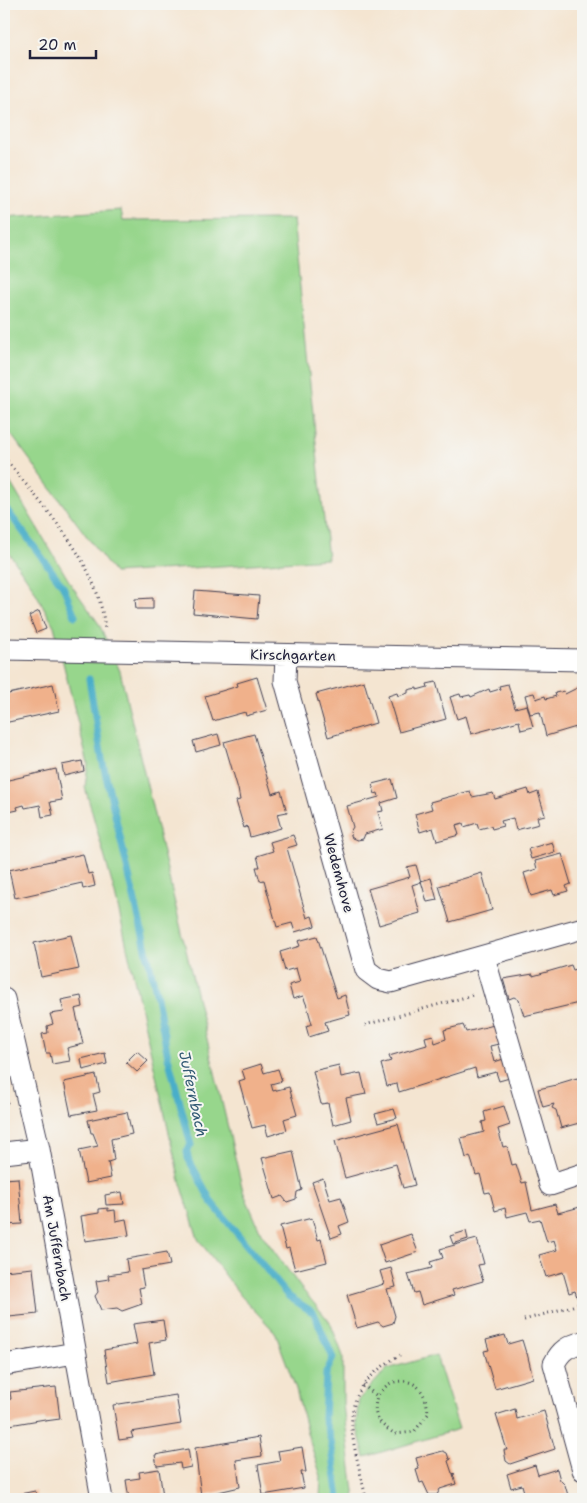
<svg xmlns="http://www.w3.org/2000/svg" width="587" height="1503" viewBox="0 0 587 1503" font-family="'Shantell Sans',sans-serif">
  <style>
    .green { fill: #97d68c; stroke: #5c7c64 }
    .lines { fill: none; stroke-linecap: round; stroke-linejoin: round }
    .stream { stroke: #4aaec9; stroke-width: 7 }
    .building { fill: #f0b18b }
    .street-casing { stroke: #423f52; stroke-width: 23 }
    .path { stroke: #423f52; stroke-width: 3; stroke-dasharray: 1 4; stroke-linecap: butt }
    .street { stroke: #fff; stroke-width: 21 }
    .labels { text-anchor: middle; stroke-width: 4; stroke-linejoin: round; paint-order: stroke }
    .street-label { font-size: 14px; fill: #22223b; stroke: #f6f6f2 }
    .water-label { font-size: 15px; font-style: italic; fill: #325a74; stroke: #f6f6f2 }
  </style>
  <rect width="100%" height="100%" fill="#f6f6f2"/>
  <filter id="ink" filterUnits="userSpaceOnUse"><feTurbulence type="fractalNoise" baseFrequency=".02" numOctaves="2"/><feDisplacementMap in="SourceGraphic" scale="10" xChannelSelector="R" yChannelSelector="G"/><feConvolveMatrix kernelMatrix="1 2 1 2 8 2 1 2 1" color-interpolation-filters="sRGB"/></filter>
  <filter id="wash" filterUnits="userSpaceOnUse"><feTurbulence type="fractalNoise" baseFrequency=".0096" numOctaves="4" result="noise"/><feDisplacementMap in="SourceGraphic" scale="20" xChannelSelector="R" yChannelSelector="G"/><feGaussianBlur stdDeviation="1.12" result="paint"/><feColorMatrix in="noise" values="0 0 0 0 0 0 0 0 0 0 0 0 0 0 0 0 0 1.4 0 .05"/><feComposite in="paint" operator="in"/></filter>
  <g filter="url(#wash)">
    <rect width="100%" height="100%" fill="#f4e5d1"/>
    <path class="green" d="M121 210 123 220 293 219 328 559 114 573 4 425V218Z
      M4 472 72 586 99 624 120 671 243 1191 261 1233 301 1288 330 1322 343 1356V1405L355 1499H320L321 1476 307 1433 296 1389 275 1332 241 1296 198 1239 179 1177 115 894 85 787 88 764 54 626 32 586 4 546Z
      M436 1355 459 1429 365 1457 356 1423 359 1399 387 1369Z"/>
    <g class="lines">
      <path class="stream" d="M4 506 63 586 75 616
        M89 679 102 759 156 992 168 1057 191 1145 187 1151 188 1158 212 1203 249 1248 288 1296 314 1313 333 1358 326 1373 324 1419 331 1441 339 1499"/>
    </g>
    <g id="blocks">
      <path class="building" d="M195 591 259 596 257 619 193 613Z
        M153 598V609H136L135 599Z
        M39 611 46 629 36 633 29 616Z
        M257 677 267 710 246 716 245 712 213 721 205 696 238 686 237 683Z
        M364 681 376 723 328 737 316 694Z
        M436 682 446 719 399 732 388 696 397 693 398 696 408 693V690L412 689 417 688V690L428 687 427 684Z
        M53 684 59 711 4 723V695Z
        M508 684 515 708 527 705 533 727 521 730 519 721 471 734 466 716 457 719 450 697 460 694 461 697 470 695 471 697 489 689 490 692 500 689 499 686Z
        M583 685V725L546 736 540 712 530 714 525 695 534 693 536 699 545 696 546 699 556 696 555 693 564 691 565 694Z
        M218 734 221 745 196 752 193 741Z
        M254 734 272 794 281 791 287 812 277 814 281 828 250 837 247 826 244 828 236 801 240 800 238 789 224 742Z
        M82 761 84 771 64 776 62 765Z
        M56 769 62 800 50 802 53 815 42 817 40 805 25 808 24 805 17 807 18 810 4 813V781Z
        M392 779 397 798 381 803 383 811 378 812 383 829 365 834 363 839 357 840 352 838 350 832 353 827 347 806 379 797 378 793 375 794 372 784Z
        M528 789 530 795 538 792 545 815 537 817 539 824 516 830 513 818 501 821 503 826 492 829 491 826 479 829 477 823 464 827 463 823 456 825 459 835 437 841 433 828 420 832 415 814 432 809 430 802 470 791 472 797 493 793 495 799Z
        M293 835 297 845 287 848 307 918 312 916 315 926 295 932 292 923 277 927 264 880 260 881 256 867H260L257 856 273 851 270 842Z
        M552 842 555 852 531 859 528 849Z
        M83 854 88 874 92 873 95 886 83 889 82 883 15 898 9 870Z
        M562 854 571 884 566 886 568 891 554 895 552 890 531 896 524 873 537 869 535 861Z
        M416 865 421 882 412 885 420 913 379 925 368 889 410 877 407 867Z
        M482 873 492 910 450 922 439 886Z
        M431 878 437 900 427 902 421 881Z
        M71 935 79 969 41 977 34 943Z
        M317 936 337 998 345 995 350 1015 325 1022 328 1031 309 1037 306 1026 312 1024 307 1006 303 996 293 999 289 985 300 982 296 968 285 971 280 952 300 946 298 941Z
        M571 965 573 970 583 967V1002L524 1016 519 1000 514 997 509 999 503 979 533 974V976Z
        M81 996 83 1007 75 1009 83 1044 67 1048 70 1061 52 1064 50 1053H46L42 1034 48 1033 47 1026 53 1024 50 1014 64 1012 61 1000Z
        M498 1024 503 1043 490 1046 494 1062 507 1058 513 1077 499 1081 496 1072 477 1077 475 1068 399 1092 397 1084 387 1086 381 1064 391 1061 389 1056 427 1045 425 1037 433 1035 435 1043 446 1039 444 1030 463 1025 466 1032Z
        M137 1051 148 1061 137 1072 126 1062Z
        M105 1053 107 1064 83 1070 81 1059Z
        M261 1064 264 1073 278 1069 282 1081 271 1084 273 1091 289 1087 297 1115 284 1119 287 1130 268 1136 265 1125 252 1128 239 1081 245 1079 242 1070Z
        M339 1065 341 1077 361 1073 366 1094 346 1098 351 1120 333 1125 328 1103 321 1104 313 1071Z
        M96 1075 100 1092 93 1094 97 1110 71 1115 64 1082Z
        M577 1078V1080L583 1078V1122L561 1128 556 1110 552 1108 554 1104 543 1107 538 1089 557 1085V1084Z
        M4 1088H5L8 1103H4Z
        M504 1106 510 1125 498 1129 503 1147 507 1146 512 1165 516 1164 522 1183 526 1182 532 1210 555 1204 558 1213 580 1207 583 1219V1232L579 1233 583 1242V1299L578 1300 575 1291 569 1293 563 1272 546 1277 539 1255 557 1250 554 1240 547 1242 540 1219 530 1221 527 1212 507 1217 505 1208 495 1211 490 1192 485 1193 480 1174 476 1175 470 1156 466 1158 461 1138 484 1132 482 1122 486 1121 484 1112Z
        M394 1109 397 1118 378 1123 375 1114Z
        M127 1112 132 1134 111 1139 114 1160 108 1162 111 1178 86 1183 79 1150 98 1146 93 1133H91L88 1120Z
        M398 1124 415 1185 403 1188 396 1164 345 1178 335 1141Z
        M293 1151 302 1190 297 1192 296 1199 287 1202 282 1196 274 1199 262 1158Z
        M18 1178 22 1224 4 1225V1179Z
        M323 1178 330 1200 341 1197 349 1222 339 1226 342 1234 331 1238 312 1182Z
        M122 1192 124 1204 106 1205 105 1195Z
        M108 1208V1211L115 1210 116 1221 126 1219 129 1235 85 1241 81 1216 99 1213V1209Z
        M312 1218 318 1240 321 1239 327 1262 295 1270 289 1248 286 1249 280 1226Z
        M466 1231 468 1239 453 1244 450 1236Z
        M411 1234 418 1252 385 1263 379 1245Z
        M477 1239 484 1264 478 1265 483 1281 452 1290 454 1295 422 1305 418 1292 414 1293 408 1274 432 1268 430 1262 443 1258 440 1249Z
        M167 1252 170 1265 141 1270 144 1287 139 1288 142 1304 122 1311 117 1308 101 1310 95 1296 98 1292 96 1281 109 1279 108 1275 128 1272 126 1259Z
        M33 1268 38 1314 9 1317 4 1271Z
        M391 1268 396 1287 387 1289 395 1316 393 1323 383 1326 378 1322 357 1328 347 1295 384 1284 380 1271Z
        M163 1320 166 1340 149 1343 154 1374 109 1382 104 1350 137 1344 133 1324Z
        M505 1335 508 1344 522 1340 526 1353H527L533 1378 495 1389 484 1351 489 1350 486 1340Z
        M56 1387 60 1419 45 1421V1419L4 1426V1401L11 1399 10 1392Z
        M176 1395 181 1424 131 1432 133 1438 119 1440 113 1405Z
        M515 1409 517 1419 544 1411 555 1449 510 1464 506 1461 504 1450H507L496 1415Z
        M259 1437 262 1456 236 1460 240 1487 201 1496 195 1448Z
        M302 1447 306 1472H301L304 1488 263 1495 258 1465 280 1461 278 1451Z
        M188 1449 191 1467 181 1469 180 1463 157 1466 155 1455Z
        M443 1451 447 1453 449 1459H451L448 1461 452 1473 455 1474H453L456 1484 440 1489 437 1495H429L423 1482 420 1483 416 1470 419 1469 416 1458Z
        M535 1465 538 1475 557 1469 560 1480 565 1485 569 1499H526L522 1485 511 1488 507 1474Z
        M159 1469 163 1496 129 1499 126 1480 140 1478 139 1472Z
        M35 1491 37 1499H16L15 1495Z"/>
    </g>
  </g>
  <g filter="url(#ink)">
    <use href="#blocks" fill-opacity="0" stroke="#423f52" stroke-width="1"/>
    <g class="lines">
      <defs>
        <path id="street" d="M4 649 583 660
          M286 655 285 681 366 970 378 979 391 982 583 928
          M484 957 550 1185 583 1174
          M4 999 39 1149 102 1499
          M4 1153 39 1149
          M583 1342C568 1346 561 1350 554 1364L583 1470
          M4 1365 75 1353"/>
      </defs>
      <use href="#street" class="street-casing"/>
      <path class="path" d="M4 457C44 509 100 562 105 631
        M365 1025 473 995
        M524 1320 583 1303
        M363 1385 377 1396C372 1417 378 1423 395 1434L414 1432 428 1414C427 1393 416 1375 391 1383 386 1385 381 1392 377 1396
        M366 1499C353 1433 330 1396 400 1355"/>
      <use href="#street" class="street"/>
    </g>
  </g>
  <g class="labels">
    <g class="street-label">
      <text transform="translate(293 655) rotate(1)" y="5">Kirschgarten</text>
      <text transform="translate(339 873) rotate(75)" y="5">Wedemhove</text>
      <text transform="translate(57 1248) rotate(80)" y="5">Am Juffernbach</text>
    </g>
    <g class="water-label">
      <text transform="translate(193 1094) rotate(78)" y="5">Juffernbach</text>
    </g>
  </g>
  <rect width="587" height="1503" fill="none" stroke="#f6f6f2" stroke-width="20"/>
  <path d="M30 50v8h66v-8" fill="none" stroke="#22223b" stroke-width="2.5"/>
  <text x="38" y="50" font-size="15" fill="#22223b" stroke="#f6f6f2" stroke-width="4" paint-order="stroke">20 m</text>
</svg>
